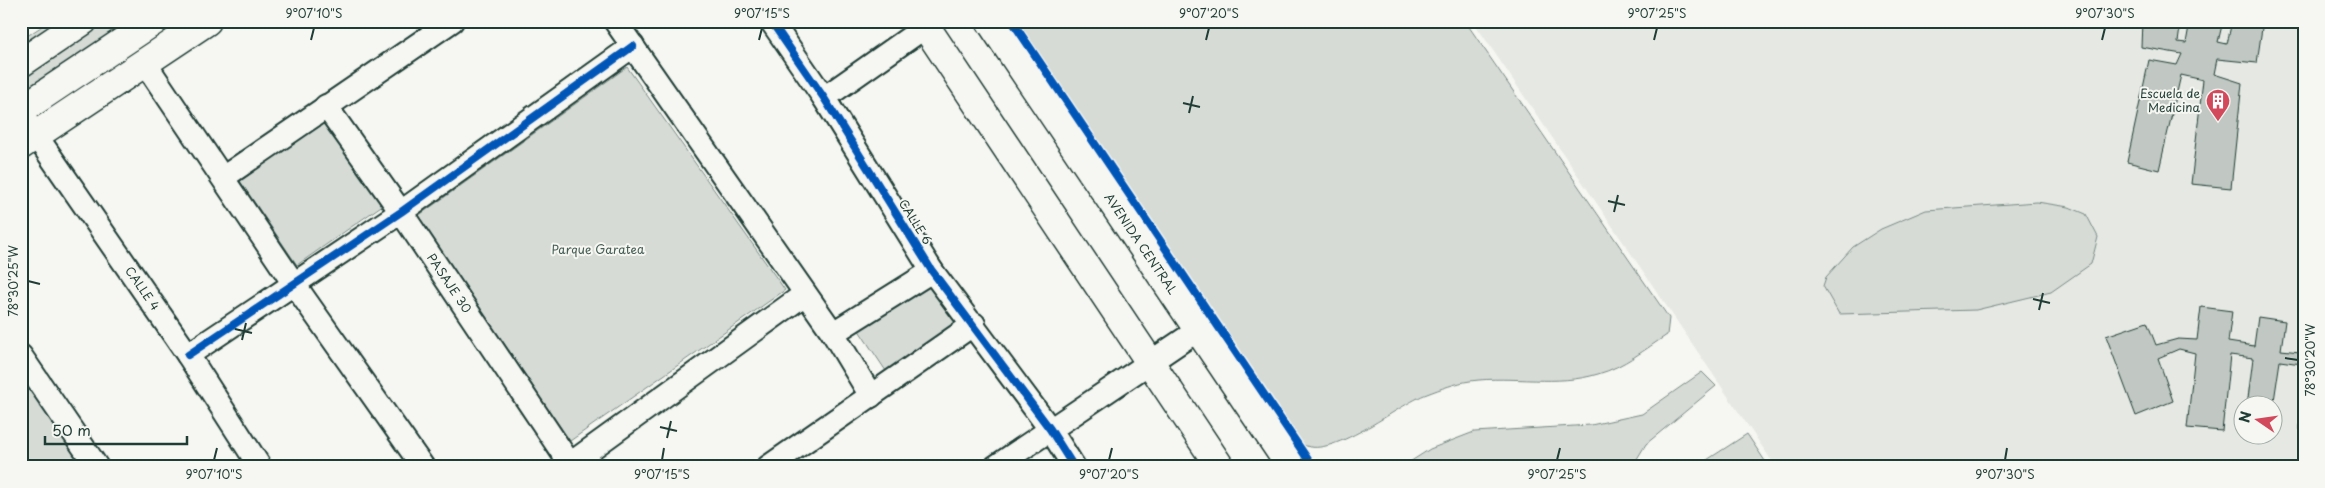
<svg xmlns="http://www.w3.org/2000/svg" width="2325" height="488" viewBox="0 0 2325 488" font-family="'Playpen Sans',sans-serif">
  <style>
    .built { fill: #e6e8e4; fill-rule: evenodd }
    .green { fill: #d6dbd6; stroke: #7a8c85 }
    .building { fill: #c1c8c3; stroke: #1f3d34 }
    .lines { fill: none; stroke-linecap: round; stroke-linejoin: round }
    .minor-casing { stroke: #1f3d34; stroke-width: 26 }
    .tertiary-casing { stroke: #1f3d34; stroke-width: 31 }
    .primary-casing { stroke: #1f3d34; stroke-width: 31 }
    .minor { stroke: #f6f6f2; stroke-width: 22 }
    .tertiary { stroke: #f6f6f2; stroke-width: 28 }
    .primary { stroke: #f6f6f2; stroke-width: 28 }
    .cycleway-casing { stroke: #f6f6f2; stroke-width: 11 }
    .cycleway { stroke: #0057b8; stroke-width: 8 }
    .ticks { fill: none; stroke: #1f3d34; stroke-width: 2 }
    .labels { text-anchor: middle; stroke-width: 4; stroke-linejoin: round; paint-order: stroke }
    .poi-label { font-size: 12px; fill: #1f3d34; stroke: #f6f6f2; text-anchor: end }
    .street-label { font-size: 12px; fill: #1f3d34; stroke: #f6f6f2 }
    .park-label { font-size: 12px; fill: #445d54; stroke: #f6f6f2 }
    .neatline { fill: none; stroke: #1f3d34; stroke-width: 2 }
    .ticks-label { font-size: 12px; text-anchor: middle; fill: #1f3d34 }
  </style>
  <rect width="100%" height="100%" fill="#f6f6f2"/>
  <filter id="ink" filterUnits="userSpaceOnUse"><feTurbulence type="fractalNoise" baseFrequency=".02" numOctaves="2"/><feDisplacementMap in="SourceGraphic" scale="10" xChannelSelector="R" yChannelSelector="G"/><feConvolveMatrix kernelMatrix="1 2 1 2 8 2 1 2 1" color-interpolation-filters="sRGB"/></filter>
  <g filter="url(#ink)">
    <path class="built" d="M1473 21H2304V467H1776ZM2242 406H2272V436H2242Z"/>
    <path class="green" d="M50 21H77L21 58V40Z
      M91 21H112L123 39 21 106V67Z
      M162 21H198L148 55 137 38Z
      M1018 21H1465L1669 318 1667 335C1645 349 1624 367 1598 374 1556 387 1513 375 1470 381 1456 383 1440 389 1427 394 1400 403 1327 464 1301 443Z
      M627 67 785 290 570 441 418 216Z
      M326 120 384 204 297 265 240 181Z
      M2037 202 2069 207 2086 214 2098 237 2091 264 2051 292 1976 310 1839 314 1823 286 1826 277 1853 247 1881 229 1926 210Z
      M932 279 962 324 888 374 858 329Z
      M21 371 85 467H21Z
      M1702 372 1716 386 1646 444 1632 467H1402L1430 449 1474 432 1591 425 1642 414Z
      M1747 434 1769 467H1696Z"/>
    <path class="building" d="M2142 21H2181L2178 42 2186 43 2190 21H2223L2218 42 2227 44 2232 21H2263L2257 63 2217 59 2214 74 2242 83 2231 188 2191 184 2203 80 2181 75 2159 170 2127 162 2149 60 2177 65 2182 54 2141 47Z
      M2201 307 2232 311 2228 342 2254 346 2258 317 2285 321 2281 350 2300 352V321H2304V430H2300L2301 364 2280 361 2272 414V406H2247L2253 358 2230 355 2222 431 2187 428 2195 353 2179 349 2158 358 2173 401 2136 416 2106 336 2147 322 2156 345 2178 339 2197 340Z
      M2243 436H2270L2269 438Z"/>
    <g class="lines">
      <defs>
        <g id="minor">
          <path d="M615 21 833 333 871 396"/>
          <path d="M771 21 824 98 932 271 1050 429 1074 467"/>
          <path d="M145 63 294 284 423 467"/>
          <path d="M824 98 925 27"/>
          <path id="s1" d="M326 106 401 212 572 467"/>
          <path id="s2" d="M26 121 188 355 260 467"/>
          <path d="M224 177 452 21"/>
          <path d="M833 333 932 271"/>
          <path d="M188 355 401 212 633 46"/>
          <path d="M21 356 97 467"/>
          <path d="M570 464 805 294"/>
          <path d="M768 467 974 324"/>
          <path d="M995 467 1198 330"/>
        </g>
        <path id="tertiary" d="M21 145 207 21"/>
        <g id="primary">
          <path d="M922 21 1220 467"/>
          <path id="s3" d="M990 21 1291 467"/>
          <path d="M21 63 83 21"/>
          <path d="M21 110 154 21"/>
        </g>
      </defs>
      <use href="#minor" class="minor-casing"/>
      <use href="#tertiary" class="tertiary-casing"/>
      <use href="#primary" class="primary-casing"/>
      <use href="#minor" class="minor"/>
      <use href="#tertiary" class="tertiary"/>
      <use href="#primary" class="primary"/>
      <defs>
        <path id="cycleway" d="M771 21 824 98 932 271 1050 429 1074 467
          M1012 21 1313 467
          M188 355 401 212 633 46"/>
      </defs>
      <use href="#cycleway" class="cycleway-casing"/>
      <use href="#cycleway" class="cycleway"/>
    </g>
  </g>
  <path class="ticks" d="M311 40 314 28M759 40 762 28M1206 40 1209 28M1654 40 1657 28M2102 40 2105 28M1183 103 1200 107M1189 113 1193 96M1608 201 1625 205M1614 212 1618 195M28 281 40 284M2033 299 2050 303M2039 310 2043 293M235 329 252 333M242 340 246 323M2285 358 2298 360M660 427 677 431M667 438 671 421M214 460 217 448M662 460 664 448M1109 460 1112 448M1557 460 1560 448M2005 460 2007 448"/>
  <defs>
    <symbol id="building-pin" viewBox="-11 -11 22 30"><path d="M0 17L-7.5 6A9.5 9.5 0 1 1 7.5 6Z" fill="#d1495b" stroke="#f6f6f2"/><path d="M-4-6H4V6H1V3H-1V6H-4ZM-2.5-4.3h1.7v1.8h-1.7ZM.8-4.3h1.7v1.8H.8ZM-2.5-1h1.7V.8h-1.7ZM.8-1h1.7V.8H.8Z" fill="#fff"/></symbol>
  </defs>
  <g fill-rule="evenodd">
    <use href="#building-pin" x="2204" y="87" width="28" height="38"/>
  </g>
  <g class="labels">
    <g class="poi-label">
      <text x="2200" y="98">Escuela de<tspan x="2200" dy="14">Medicina</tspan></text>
    </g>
    <g class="street-label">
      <text transform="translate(915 222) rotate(58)" y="4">CALLE 6</text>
      <text dy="4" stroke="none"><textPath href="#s3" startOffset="269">AVENIDA CENTRAL</textPath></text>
      <text dy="4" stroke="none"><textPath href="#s1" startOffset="216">PASAJE 30</textPath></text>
      <text dy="4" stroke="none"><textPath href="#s2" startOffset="204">CALLE 4</textPath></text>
    </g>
    <g class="park-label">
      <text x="598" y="254">Parque Garatea</text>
    </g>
  </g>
  <rect width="2325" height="488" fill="none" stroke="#f6f6f2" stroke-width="55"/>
  <g transform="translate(2258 420) rotate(283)"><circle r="24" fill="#f6f6f2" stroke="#a0aca6"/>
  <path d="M0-4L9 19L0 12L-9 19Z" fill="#d1495b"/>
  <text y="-8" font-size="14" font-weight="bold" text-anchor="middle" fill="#1f3d34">N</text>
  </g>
  <path d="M45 436v8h142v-8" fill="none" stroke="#1f3d34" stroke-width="2.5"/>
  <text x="52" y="436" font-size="15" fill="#1f3d34" stroke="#f6f6f2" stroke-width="4" paint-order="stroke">50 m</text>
  <rect x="28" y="28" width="2270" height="432" class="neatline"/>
  <g class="ticks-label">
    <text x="314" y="18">9°07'10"S</text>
    <text x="762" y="18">9°07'15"S</text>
    <text x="1209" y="18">9°07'20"S</text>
    <text x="1657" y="18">9°07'25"S</text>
    <text x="2105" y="18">9°07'30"S</text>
    <text transform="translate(14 281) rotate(-90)" y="4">78°30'25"W</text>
    <text transform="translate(2311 360) rotate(-90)" y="4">78°30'20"W</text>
    <text x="214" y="479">9°07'10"S</text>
    <text x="662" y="479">9°07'15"S</text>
    <text x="1109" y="479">9°07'20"S</text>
    <text x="1557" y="479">9°07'25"S</text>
    <text x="2005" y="479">9°07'30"S</text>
  </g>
</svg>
